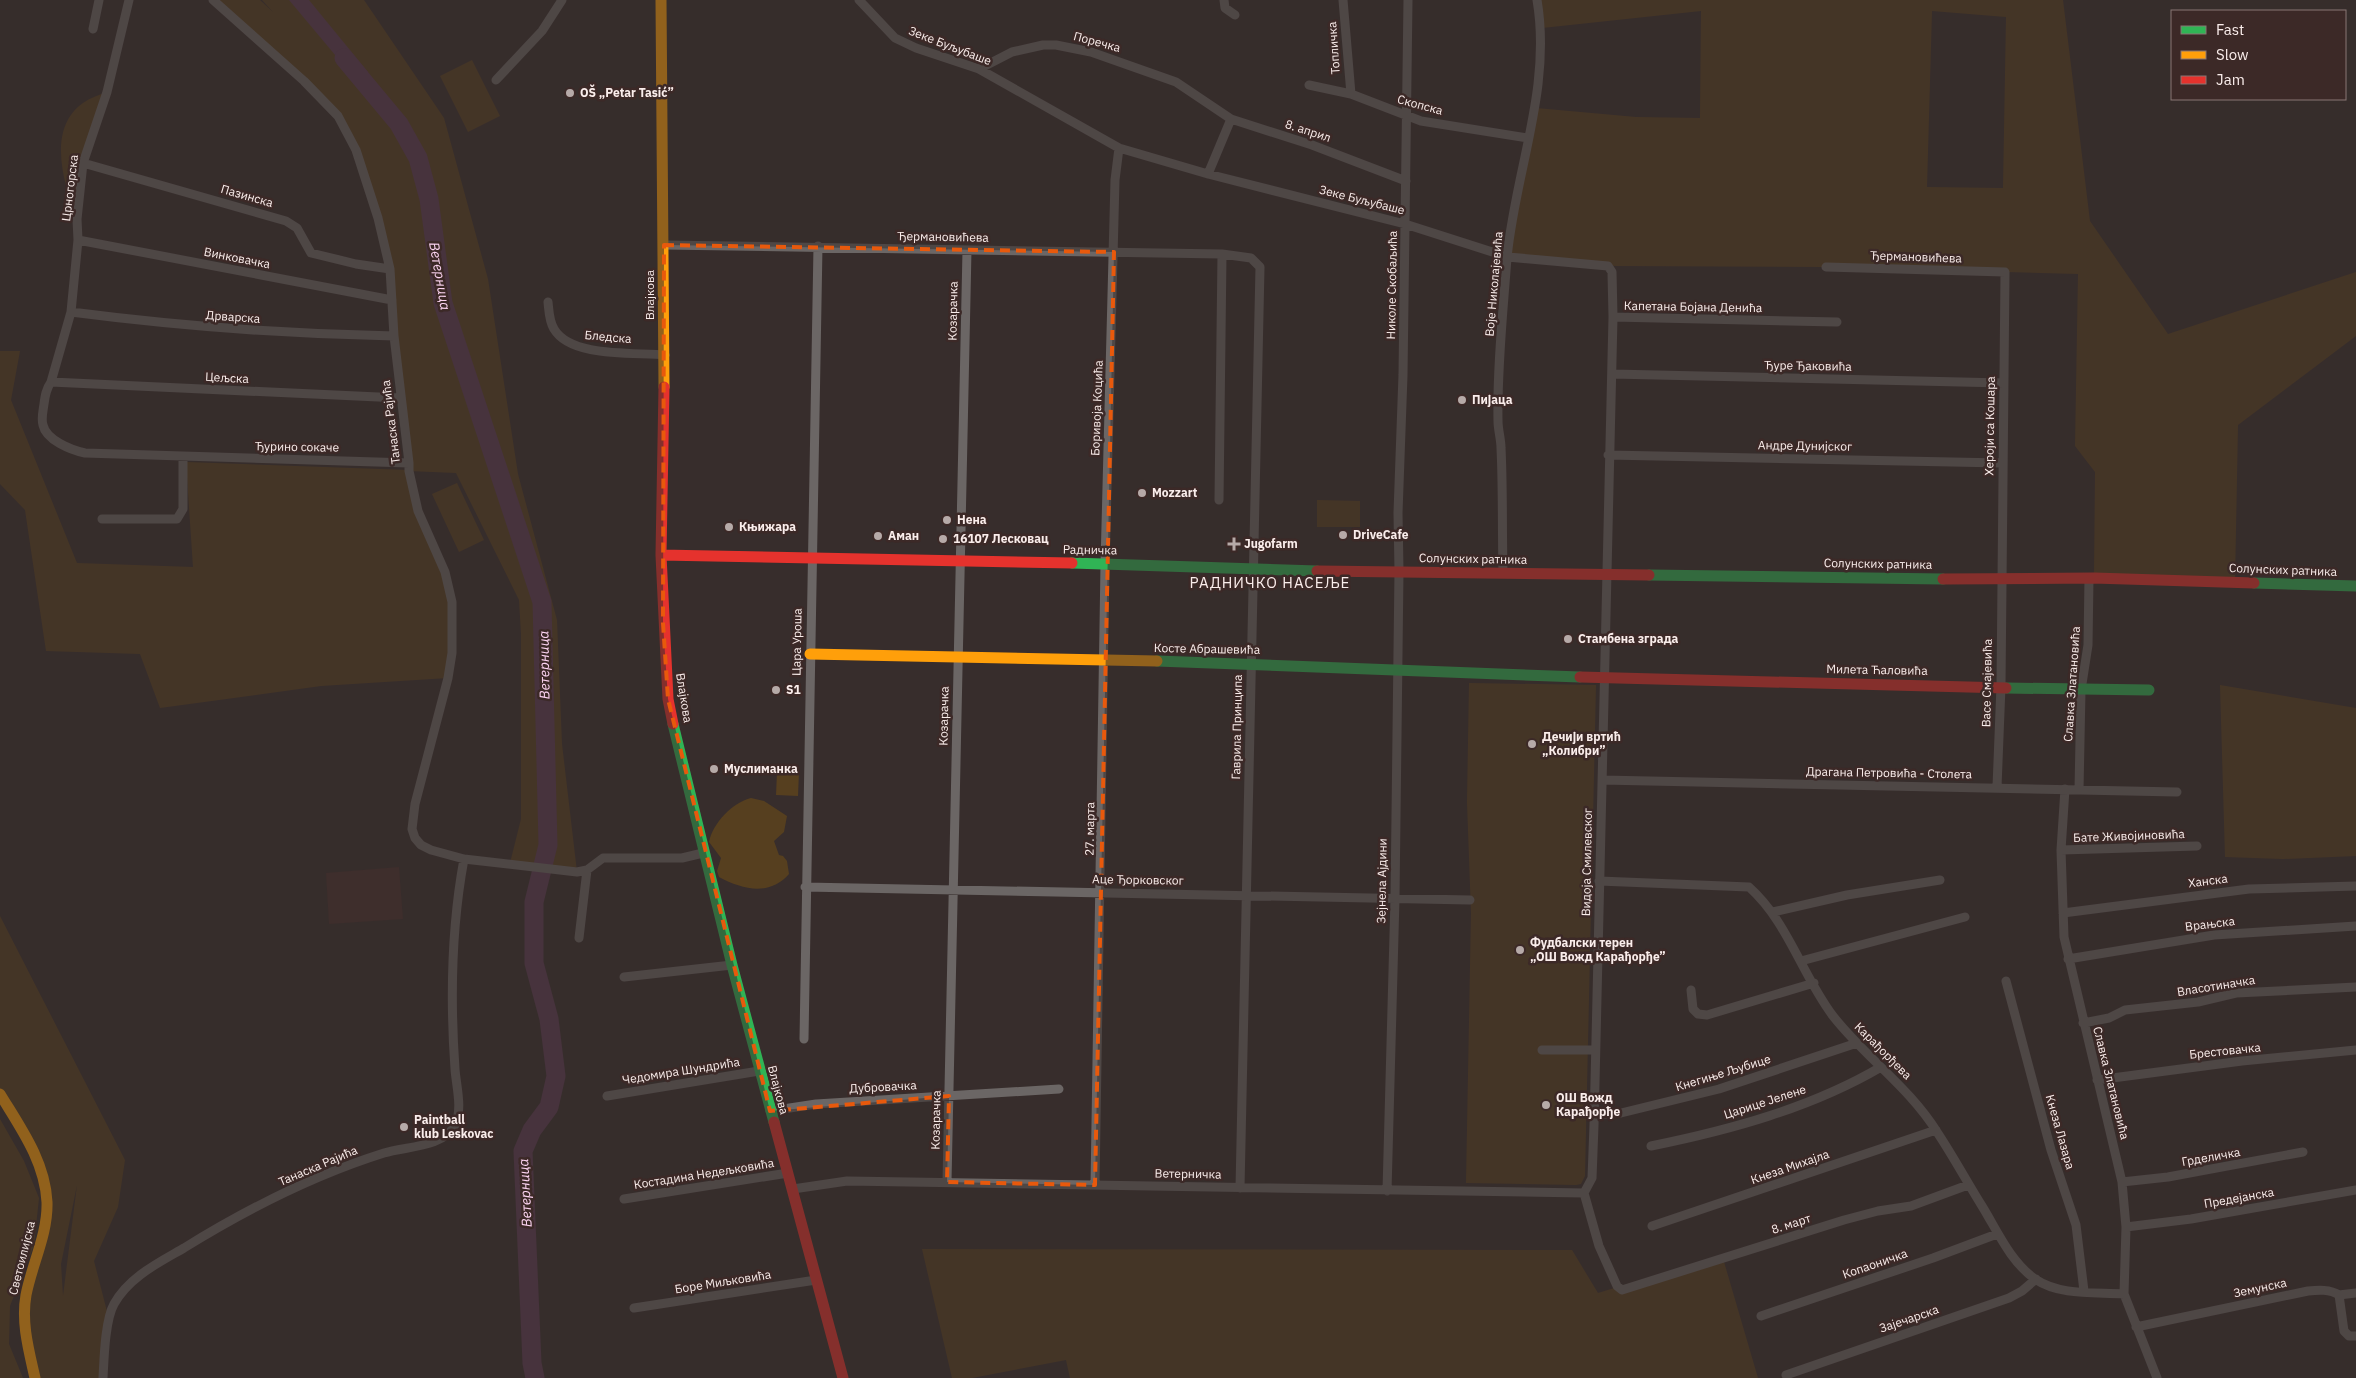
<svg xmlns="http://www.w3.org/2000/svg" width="2356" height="1378" viewBox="0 0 2356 1378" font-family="'IBM Plex Sans',sans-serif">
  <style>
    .built { fill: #472f2d }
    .green { fill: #563f1f; fill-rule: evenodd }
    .water { fill: #5b3a52 }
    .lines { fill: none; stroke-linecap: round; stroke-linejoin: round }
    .river { stroke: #5b3a52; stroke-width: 19 }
    .street { stroke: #6b6665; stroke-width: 9 }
    .fast { stroke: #30b455; stroke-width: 11 }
    .slow { stroke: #ff9f0a; stroke-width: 11 }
    .jam { stroke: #e5322d; stroke-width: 11 }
    .marked { fill: none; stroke: #e8590c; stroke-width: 4; stroke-dasharray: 10 6; stroke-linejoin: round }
    .poi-dot { fill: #b6aaa8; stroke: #3c2927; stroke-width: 2 }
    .labels { text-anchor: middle; stroke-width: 5; stroke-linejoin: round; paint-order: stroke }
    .street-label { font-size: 12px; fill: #faedeb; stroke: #3c2927 }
    .poi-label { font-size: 12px; font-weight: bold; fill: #faedeb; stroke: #3c2927; text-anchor: start }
    .water-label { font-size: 14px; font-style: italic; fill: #fcd4f1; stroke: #3c2927 }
    .quarter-label { font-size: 15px; letter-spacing: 1px; fill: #faedeb; stroke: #3c2927 }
  </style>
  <rect width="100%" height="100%" fill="#372d2c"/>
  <path class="built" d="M399 867 403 919 329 924 326 873Z"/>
  <path class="green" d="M213 0H260L273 12 262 0H364L444 118 488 279 518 474 557 620 562 744 577 872 510 863 521 819V634L519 600 456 473 409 471 418 511 449 585 448 678 321 686 160 708 140 654 46 651 25 510 0 484V351H20L11 400 77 563 193 567 186 462 408 470 390 269 378 218 338 116Z
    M1537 0H2063L2090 221 2168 334 2356 272V336L2238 425 2235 582 2094 578 2095 472 2075 446 2078 274 1826 267 1616 266 1508 257 1536 108 1636 117 1700 118 1701 11 1542 28ZM1932 11 2006 17 2003 188 1927 187Z
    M472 60 500 116 468 132 440 76Z
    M107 92 94 127 77 219C64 185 46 129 83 103 90 98 99 95 107 92Z
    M457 483 484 540 459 552 432 494Z
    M1317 500 1360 501V527H1317Z
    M1469 683 1596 685 1585 1176 1581 1184 1576 1185 1466 1183 1471 913 1467 802Z
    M2220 685 2356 708V856L2283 859 2225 857Z
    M777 772H799L798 796 776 795Z
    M751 798 764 801 787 816 784 832 774 841 779 855 783 856 787 861 789 874C770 896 743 890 719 877L717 871 721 858 709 842C713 823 732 803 751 798Z
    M0 916 125 1160 118 1207 94 1261 110 1323 103 1378H35L25 1335 45 1187 0 1094ZM77 1185 63 1296 61 1264Z
    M0 1119 24 1161 39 1198 34 1245 10 1306 9 1344 23 1378H0Z
    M922 1249 1572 1250 1598 1293 1722 1255 1758 1378H1070L1066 1360 972 1378H952Z"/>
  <path class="water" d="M289 0H309L368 72 356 80Z"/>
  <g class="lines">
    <path class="river" d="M344 58 399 124 418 158 429 199 443 303 542 602 548 845 534 902V963L549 1019 556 1076 549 1107 532 1130 523 1151 532 1363 535 1378"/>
    <path class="street" d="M129 0 107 92 83 163 77 219 78 240 71 312 51 382C46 389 45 396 44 404 43 411 41 419 43 425 46 440 71 450 85 453L409 463
      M213 0 304 81 338 116 356 150 378 218 390 269 394 336 409 463V471L418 511 445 572 452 602V653L448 678 415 804 412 829 415 838 421 845 431 850 464 859 577 872 587 870 603 858H682L703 853
      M859 0 895 38 916 48 979 69 1119 148 1208 174 1405 224 1508 257 1608 266 1612 272 1613 317 1837 322
      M1224 0 1225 8 1235 15
      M1343 0 1351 94
      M93 29 99 0
      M979 69 1012 52 1043 45H1056L1091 52 1176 82 1231 119 1312 145 1406 181
      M496 80 542 31 562 0
      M1309 85 1351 94 1421 121 1528 138
      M83 163 286 221 297 228 311 253 356 264 390 269
      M1208 174 1231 119
      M78 240 392 300
      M664 245 1222 254 1219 500
      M1222 254 1251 258 1260 267 1240 1188
      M1826 267 2005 272 2001 686 1997 787
      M548 302C549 311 549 321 554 329 571 358 635 352 665 355
      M71 312C179 326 286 334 394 336
      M1612 374 2004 383
      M51 382 400 398
      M1608 455 2002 463
      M102 519H177L183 509V457
      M1503 573C1502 531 1503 489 1501 448 1501 439 1498 430 1498 421 1497 368 1503 312 1507 258 1515 172 1552 88 1537 0
      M1602 780 2177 792
      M2065 789 2061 850 2064 937 2122 1182 2126 1227 2124 1294 2157 1378
      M2079 790 2081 690 2088 645 2089 578
      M2061 850 2197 846
      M1599 881 1749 887C1788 922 1802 975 1833 1016 1865 1057 1909 1087 1937 1132 1953 1156 1967 1182 1982 1206 1998 1232 2010 1261 2035 1279 2060 1296 2095 1292 2124 1294
      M805 887 1470 900
      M1773 912 1847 895 1940 880
      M2063 913 2249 889 2356 886
      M579 938 587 870
      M2068 959 2214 935 2356 926
      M1801 961 1965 917
      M624 977 732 965
      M2006 981 2051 1150 2076 1225 2084 1291
      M1691 990 1693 1009 1698 1014 1707 1015 1814 983
      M2083 1023 2109 1018 2125 1010 2198 1002 2236 993 2356 987
      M804 1039 818 246
      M1542 1050H1595
      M2097 1080 2242 1061 2356 1050
      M607 1096 759 1071
      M770 1111 816 1104 1059 1089
      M1594 1115 1621 1113 1719 1089 1857 1043
      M1651 1146C1730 1130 1811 1108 1881 1067
      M947 1182 967 250
      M2122 1182 2168 1177 2303 1152
      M1095 1185 1105 564 1115 180 1119 148
      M793 1189 847 1181 1584 1193
      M1387 1191 1395 898 1399 571 1398 513 1403 375 1408 0
      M1584 1193 1592 1178 1594 1125 1613 317
      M1584 1193 1599 1246 1617 1286 1622 1290 1844 1220 1878 1211 1911 1206 1968 1185
      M624 1199 788 1173
      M1652 1226 1936 1130
      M2126 1227 2191 1219 2356 1190
      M2339 1295 2356 1293
      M634 1308 816 1280
      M1761 1316 1933 1258 1997 1234
      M2136 1327 2308 1291C2318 1290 2330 1289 2339 1295L2344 1331 2349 1336H2356
      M1786 1375 2009 1298 2022 1291 2036 1279
      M103 1378C104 1359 105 1320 114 1304 129 1277 158 1263 184 1248 247 1209 314 1175 384 1153 406 1146 443 1148 455 1125 463 1109 456 1085 455 1069 450 998 451 929 464 859"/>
    <path class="fast" d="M1072 563 1317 571
      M1649 575 1943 579
      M2254 583 2356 586
      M1157 661 1580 677
      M2006 688 2149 690
      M673 724 732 965 774 1122"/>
    <path class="slow" d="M661 0 664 387
      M810 654 1157 661
      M0 1094C20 1127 45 1161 47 1202 48 1234 32 1264 26 1295 21 1323 29 1351 35 1378"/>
    <path class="jam" d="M664 387 661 555 668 699 673 724
      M661 555 1072 563
      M1317 571 1649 575
      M1943 579 2094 578 2254 583
      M1580 677 2006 688
      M774 1122 843 1378"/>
  </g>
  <path d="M0 0H2356V1378H0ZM664 245 1114 252 1095 1185 947 1182 949 1096 770 1111 668 699 663 623Z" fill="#372d2c" fill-opacity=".55" fill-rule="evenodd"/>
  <path class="marked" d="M664 245 1114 252 1095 1185 947 1182 949 1096 770 1111 668 699 663 623Z"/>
  <g class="poi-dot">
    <circle cx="570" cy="93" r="5"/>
    <circle cx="1462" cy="400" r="5"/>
    <circle cx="1142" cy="493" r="5"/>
    <circle cx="947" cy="520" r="5"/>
    <circle cx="729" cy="527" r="5"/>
    <circle cx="1343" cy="535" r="5"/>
    <circle cx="878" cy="536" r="5"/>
    <circle cx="943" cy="539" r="5"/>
    <path d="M1231.5 536.5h5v5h5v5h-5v5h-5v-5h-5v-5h5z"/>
    <circle cx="1568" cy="639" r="5"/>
    <circle cx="776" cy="690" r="5"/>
    <circle cx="1532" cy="744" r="5"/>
    <circle cx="714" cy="769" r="5"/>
    <circle cx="1520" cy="950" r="5"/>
    <circle cx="1546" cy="1105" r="5"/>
    <circle cx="404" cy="1127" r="5"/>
  </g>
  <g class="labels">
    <g class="street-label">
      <text transform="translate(1097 42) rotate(15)" y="4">Поречка</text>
      <text transform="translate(950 46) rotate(21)" y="4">Зеке Буљубаше</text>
      <text transform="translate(1334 48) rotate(-94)" y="4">Топличка</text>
      <text transform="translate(1420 105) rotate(15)" y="4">Скопска</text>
      <text transform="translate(1308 131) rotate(18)" y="4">8. април</text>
      <text transform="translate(70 188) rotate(-83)" y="4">Црногорска</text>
      <text transform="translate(247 196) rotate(16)" y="4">Пазинска</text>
      <text transform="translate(1362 200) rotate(14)" y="4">Зеке Буљубаше</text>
      <text transform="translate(943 237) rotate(1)" y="4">Ђермановићева</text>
      <text transform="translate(1916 257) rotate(2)" y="4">Ђермановићева</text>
      <text transform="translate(237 258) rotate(11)" y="4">Винковачка</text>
      <text transform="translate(1494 284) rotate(-85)" y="4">Воје Николајевића</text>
      <text transform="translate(1392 285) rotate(-89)" y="4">Николе Скобаљића</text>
      <text transform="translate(650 295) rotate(-90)" y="4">Влајкова</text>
      <text transform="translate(1693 307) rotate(1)" y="4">Капетана Бојана Денића</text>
      <text transform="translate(953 311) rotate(-89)" y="4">Козарачка</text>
      <text transform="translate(233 317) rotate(4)" y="4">Дрварска</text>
      <text transform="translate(608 337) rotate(5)" y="4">Бледска</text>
      <text transform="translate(1808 366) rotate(1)" y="4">Ђуре Ђаковића</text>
      <text transform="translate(227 378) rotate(3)" y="4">Цељска</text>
      <text transform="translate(1097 408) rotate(-88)" y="4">Боривоја Коцића</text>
      <text transform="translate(391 422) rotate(-97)" y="4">Танаска Рајића</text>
      <text transform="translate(1990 426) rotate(-89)" y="4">Хероји са Кошара</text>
      <text transform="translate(1805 446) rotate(1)" y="4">Андре Дунијског</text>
      <text transform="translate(297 447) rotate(1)" y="4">Ђурино сокаче</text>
      <text transform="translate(1090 550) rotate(1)" y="4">Радничка</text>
      <text transform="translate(1473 559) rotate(1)" y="4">Солунских ратника</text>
      <text transform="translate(1878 564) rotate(1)" y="4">Солунских ратника</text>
      <text transform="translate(2283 570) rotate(2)" y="4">Солунских ратника</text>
      <text transform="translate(797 642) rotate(-89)" y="4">Цара Уроша</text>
      <text transform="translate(1207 649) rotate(1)" y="4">Косте Абрашевића</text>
      <text transform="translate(1877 670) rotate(1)" y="4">Милета Ћаловића</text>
      <text transform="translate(1987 683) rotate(-89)" y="4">Васе Смајевића</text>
      <text transform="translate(2072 684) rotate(-86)" y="4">Славка Златановића</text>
      <text transform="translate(684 698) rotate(81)" y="4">Влајкова</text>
      <text transform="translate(944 716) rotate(-89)" y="4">Козарачка</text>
      <text transform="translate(1237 727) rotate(-89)" y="4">Гаврила Принципа</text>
      <text transform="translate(1889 773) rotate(1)" y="4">Драгана Петровића - Столета</text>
      <text transform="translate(1090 829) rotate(-89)" y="4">27. марта</text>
      <text transform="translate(2129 836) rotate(-2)" y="4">Бате Живојиновића</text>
      <text transform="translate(1587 862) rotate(-89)" y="4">Видоја Смилевског</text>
      <text transform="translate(1138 880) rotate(1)" y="4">Аце Ђорковског</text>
      <text transform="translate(1382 881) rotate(-89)" y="4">Зејнела Ајдини</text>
      <text transform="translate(2208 881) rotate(-7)" y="4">Ханска</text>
      <text transform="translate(2210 924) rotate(-7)" y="4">Врањска</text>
      <text transform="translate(2216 986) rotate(-9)" y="4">Власотиначка</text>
      <text transform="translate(1883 1051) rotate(45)" y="4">Карађорђева</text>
      <text transform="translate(2225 1051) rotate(-6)" y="4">Брестовачка</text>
      <text transform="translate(681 1071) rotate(-9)" y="4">Чедомира Шундрића</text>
      <text transform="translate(1723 1073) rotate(-17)" y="4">Кнегиње Љубице</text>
      <text transform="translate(2111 1083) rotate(76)" y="4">Славка Златановића</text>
      <text transform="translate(883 1087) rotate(-3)" y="4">Дубровачка</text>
      <text transform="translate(778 1090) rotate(75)" y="4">Влајкова</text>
      <text transform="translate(1765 1102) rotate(-18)" y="4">Царице Јелене</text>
      <text transform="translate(936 1120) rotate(-89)" y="4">Козарачка</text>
      <text transform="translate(2060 1132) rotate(74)" y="4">Кнеза Лазара</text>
      <text transform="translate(2211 1157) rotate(-10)" y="4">Грделичка</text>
      <text transform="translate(318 1166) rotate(-23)" y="4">Танаска Рајића</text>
      <text transform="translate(1790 1167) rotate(-19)" y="4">Кнеза Михајла</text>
      <text transform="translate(704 1174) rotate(-9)" y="4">Костадина Недељковића</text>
      <text transform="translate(1188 1174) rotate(1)" y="4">Ветерничка</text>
      <text transform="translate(2239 1198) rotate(-10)" y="4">Предејанска</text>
      <text transform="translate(1791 1224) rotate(-18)" y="4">8. март</text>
      <text transform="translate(22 1258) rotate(-76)" y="4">Светоилијска</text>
      <text transform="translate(1875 1264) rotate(-19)" y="4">Копаоничка</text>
      <text transform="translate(723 1282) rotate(-9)" y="4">Боре Миљковића</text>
      <text transform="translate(2260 1288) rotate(-12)" y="4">Земунска</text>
      <text transform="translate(1909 1319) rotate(-19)" y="4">Зајечарска</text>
    </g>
    <g class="poi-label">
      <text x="580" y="97">OŠ „Petar Tasić”</text>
      <text x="1472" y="404">Пијаца</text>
      <text x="1152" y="497">Mozzart</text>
      <text x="957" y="524">Нена</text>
      <text x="739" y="531">Књижара</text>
      <text x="1353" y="539">DriveCafe</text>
      <text x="888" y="540">Аман</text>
      <text x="953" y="543">16107 Лесковац</text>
      <text x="1244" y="548">Jugofarm</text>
      <text x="1578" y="643">Стамбена зграда</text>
      <text x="786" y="694">S1</text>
      <text x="1542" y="741">Дечији вртић<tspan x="1542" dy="14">„Колибри”</tspan></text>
      <text x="724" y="773">Муслиманка</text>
      <text x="1530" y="947">Фудбалски терен<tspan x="1530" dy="14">„ОШ Вожд Карађорђе”</tspan></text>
      <text x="1556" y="1102">ОШ Вожд<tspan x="1556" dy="14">Карађорђе</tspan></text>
      <text x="414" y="1124">Paintball<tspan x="414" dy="14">klub Leskovac</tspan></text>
    </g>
    <g class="water-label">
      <text transform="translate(440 276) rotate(80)" y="5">Ветерница</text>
      <text transform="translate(544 665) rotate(-91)" y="5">Ветерница</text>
      <text transform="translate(525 1193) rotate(-93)" y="5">Ветерница</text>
    </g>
    <g class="quarter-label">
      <text x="1270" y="588">РАДНИЧКО НАСЕЉЕ</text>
    </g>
  </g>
  <rect x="2171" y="10" width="175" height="90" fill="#3c2927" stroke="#887775"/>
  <rect x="2181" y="26" width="25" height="8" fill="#30b455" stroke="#887775"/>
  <text x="2216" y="35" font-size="15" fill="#faedeb">Fast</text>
  <rect x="2181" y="51" width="25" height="8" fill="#ff9f0a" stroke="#887775"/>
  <text x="2216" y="60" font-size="15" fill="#faedeb">Slow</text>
  <rect x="2181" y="76" width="25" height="8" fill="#e5322d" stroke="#887775"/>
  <text x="2216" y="85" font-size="15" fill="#faedeb">Jam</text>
</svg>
